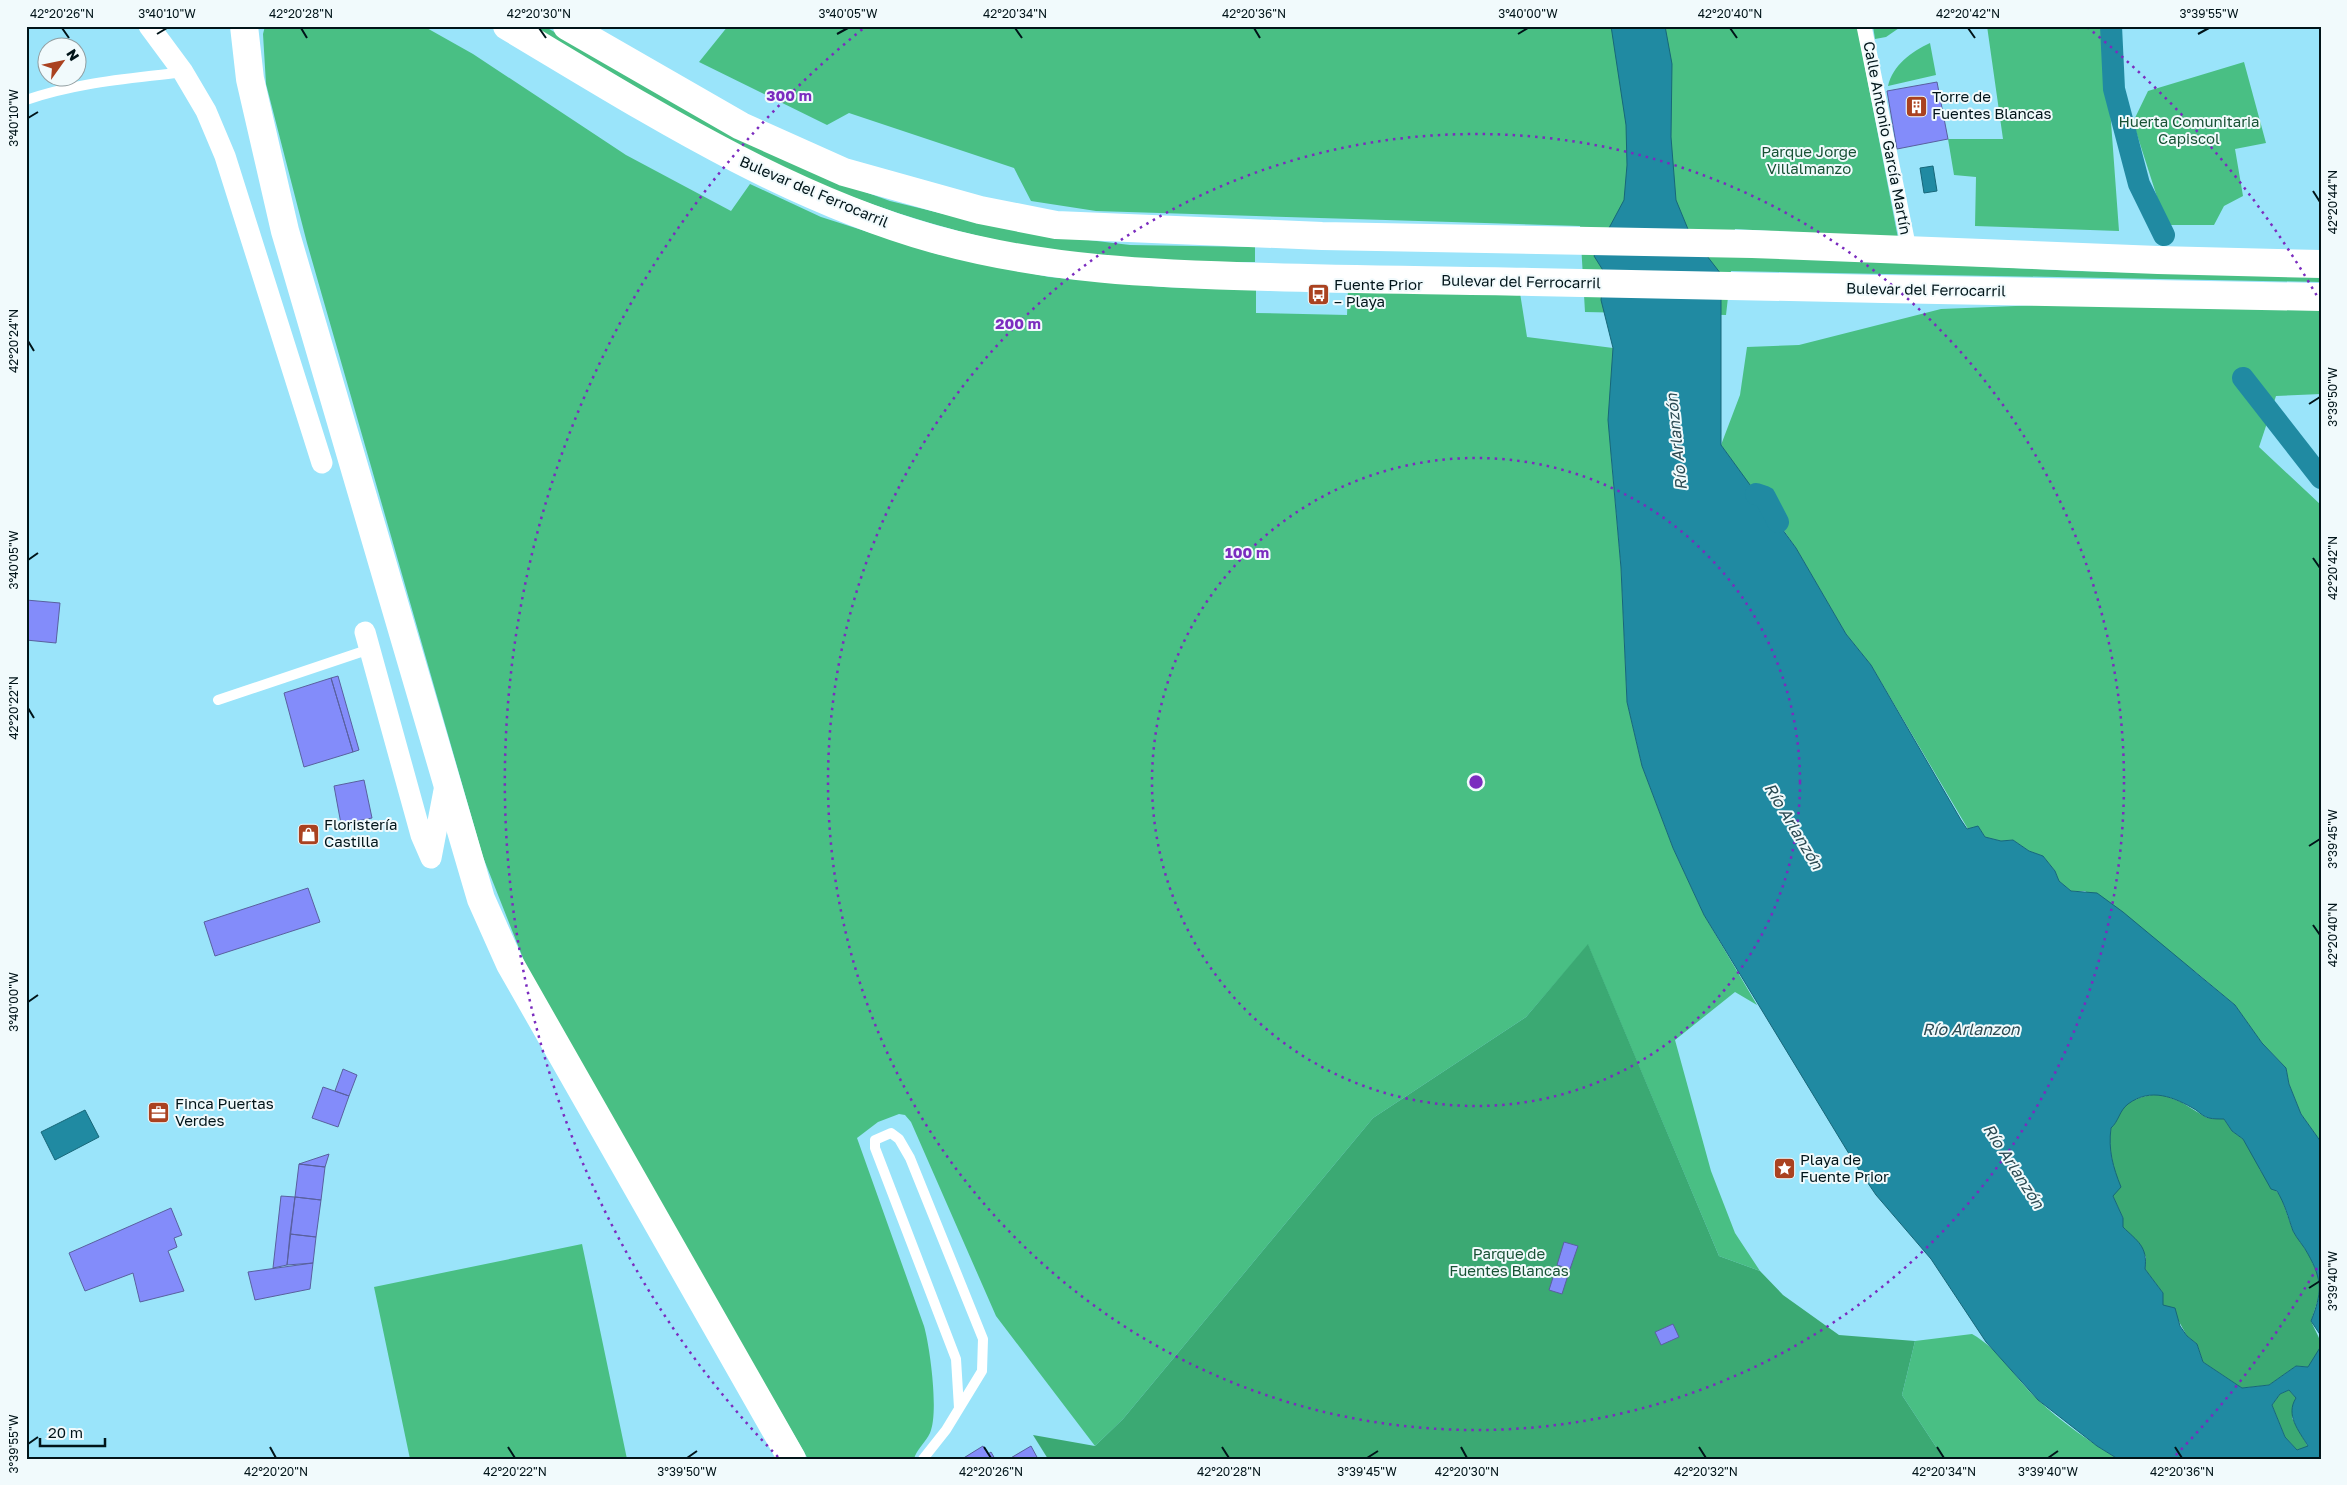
<svg xmlns="http://www.w3.org/2000/svg" width="2347" height="1485" viewBox="0 0 2347 1485" font-family="'Golos Text',sans-serif">
  <style>
    .green { fill: #49bf84 }
    .forest { fill: #3ba973 }
    .water { fill: #208aa2; stroke: #176779; fill-rule: evenodd }
    .lines { fill: none; stroke-linecap: round; stroke-linejoin: round }
    .canal { stroke: #208aa2; stroke-width: 22 }
    .building { fill: #838cfa; stroke: #59609e }
    .service { stroke: #fff; stroke-width: 10 }
    .pedestrian { stroke: #fff; stroke-width: 15 }
    .minor { stroke: #fff; stroke-width: 21 }
    .secondary { stroke: #fff; stroke-width: 28 }
    .ticks { fill: none; stroke: #011419; stroke-width: 2 }
    .ring { fill: none; stroke: #7b2cbf; stroke-width: 2.5; stroke-dasharray: 2.5 5 }
    .labels { text-anchor: middle; stroke-width: 4; stroke-linejoin: round; paint-order: stroke }
    .poi-label { font-size: 15px; fill: #011419; stroke: #f1fafc; text-anchor: start }
    .park-label { font-size: 15px; fill: #185235; stroke: #f1fafc }
    .street-label { font-size: 15px; fill: #011419; stroke: #f1fafc }
    .water-label { font-size: 16px; font-style: italic; fill: #2c4a52; stroke: #f1fafc }
    .centre { fill: #7b2cbf; stroke: #f1fafc; stroke-width: 2.5 }
    .ring-label { font-size: 15px; text-anchor: middle; font-weight: bold; fill: #7b2cbf; stroke: #f1fafc; stroke-width: 4; stroke-linejoin: round; paint-order: stroke }
    .neatline { fill: none; stroke: #011419; stroke-width: 2 }
    .ticks-label { font-size: 12px; text-anchor: middle; fill: #011419 }
  </style>
  <rect width="100%" height="100%" fill="#9ae4fa"/>
  <path class="green" d="M265 26 425 27 473 54 626 155 731 211 750 184 821 217 937 254 1049 277 1163 287 1256 290V313L1347 315 1348 289 1520 293 1527 337 1613 348 1611 456 1621 568 1627 702 1642 766 1673 848 1704 915 1757 1005 1735 992 1675 1040 1711 1171 1735 1233 1760 1271 1719 1256 1588 945 1526 1017 1373 1118 1123 1419 1095 1446 996 1316 911 1122 905 1115 899 1114 878 1122 857 1138 924 1326C930 1347 939 1413 930 1433 926 1442 916 1450 914 1459H808L534 986 483 857 307 243 266 84 263 34Z
    M533 26H544L740 140 835 181 890 201 994 226 1055 236 1130 245 1255 247V262C1214 262 1172 263 1131 260 1012 252 895 218 786 170 700 132 614 75 533 26Z
    M728 26H1857L1898 238 1735 229 1732 254 2075 271 2321 277V282L1731 271 1726 315 1585 312 1580 226 1096 211 1031 201 1014 168 849 113 827 125 699 62Z
    M1873 26H1902L1886 37 1875 39Z
    M1987 26H2104L2119 231 1975 226 1976 177 1954 175 1948 139H2003Z
    M1930 43 1936 75 1888 86C1893 65 1911 52 1930 43Z
    M2244 62 2266 143 2235 149 2243 196 2224 206 2214 225H2166L2133 122 2148 91Z
    M2037 305 2321 309V394L2276 396 2259 447 2321 505V1142L2301 1114 2289 1084 2286 1068 2262 1043 2235 1005 2197 973 2085 891H2071L2059 881 2055 871 2043 856 2029 851 2013 840 2001 841 1985 837 1978 826 1968 829 1871 665 1846 634 1796 548 1778 522 1765 497 1756 494 1721 445 1740 395 1747 347 1799 345 1941 309Z
    M582 1244 627 1459H410L374 1287Z
    M1972 1334C1999 1349 2015 1378 2037 1399 2061 1422 2090 1442 2118 1459H1944L1902 1395 1915 1341Z"/>
  <path class="forest" d="M1588 944 1719 1256 1760 1271 1783 1295 1839 1335 1915 1341 1902 1395 1944 1459H1048L1033 1435 1095 1446 1123 1419 1373 1118 1526 1017Z
    M2160 1094 2181 1102 2207 1118 2224 1119 2232 1131 2243 1139 2256 1158 2260 1170 2281 1197 2293 1231 2309 1255 2320 1280V1293L2311 1321C2322 1346 2326 1341 2308 1367L2296 1366 2269 1385 2242 1388 2203 1362 2197 1344 2187 1336 2177 1318 2163 1305V1293L2145 1269 2146 1257 2123 1227V1218L2113 1196 2114 1170 2109 1142 2111 1128C2116 1123 2115 1121 2118 1114 2125 1100 2146 1095 2160 1094Z
    M2289 1390 2296 1398 2292 1418 2308 1447 2297 1450 2285 1437 2272 1405 2280 1394Z"/>
  <path class="water" d="M1611 26H1665L1672 64 1671 137 1676 200 1690 234 1721 274V445L1796 548 1846 634 1871 665 1961 820 1967 829 1978 826 1985 837 2001 841 2013 840 2029 851 2043 856 2055 871 2059 881 2071 891 2097 893 2123 912 2235 1005 2262 1043 2286 1068 2289 1084 2301 1114 2321 1142V1336L2311 1321C2322 1293 2323 1281 2308 1254 2304 1246 2297 1239 2293 1231 2288 1217 2285 1204 2277 1191L2271 1189 2243 1139 2232 1131 2224 1119C2219 1119 2213 1119 2209 1118 2204 1117 2200 1113 2196 1110 2174 1097 2151 1087 2128 1104 2119 1111 2119 1121 2111 1128 2108 1150 2113 1167 2121 1187L2113 1196 2123 1218V1227C2137 1241 2148 1246 2145 1269L2163 1293V1305L2175 1308 2180 1326 2187 1336 2197 1344 2203 1362 2242 1388 2269 1385 2296 1366 2308 1367 2321 1346V1459H2118L2097 1446 2038 1400 1986 1342 1931 1259 1876 1195 1857 1167 1704 915 1673 848 1642 766 1627 702 1621 568 1608 420 1613 348 1601 300 1604 272 1594 256 1624 200 1627 165 1626 125ZM2289 1390 2296 1398C2285 1415 2299 1431 2308 1446L2297 1450 2285 1437 2272 1405 2280 1394Z
    M1933 166 1937 191 1924 193 1920 168Z
    M85 1110 99 1137 55 1160 41 1132Z"/>
  <g class="lines">
    <path class="canal" d="M2111 26 2114 89 2139 184 2164 235
      M2243 378 2321 478
      M1756 494 1765 497 1778 522"/>
  </g>
  <path class="building" d="M1937 82 1948 139 1897 149 1887 91Z
    M26 600 60 603 56 643 26 640Z
    M338 676 359 750 353 752 331 678Z
    M331 678 353 752 304 767 284 693Z
    M364 780 372 818 341 824 334 786Z
    M308 888 320 922 215 956 204 922Z
    M343 1069 357 1075 349 1096 335 1091Z
    M323 1087 349 1096 338 1127 312 1118Z
    M329 1154 325 1167 299 1164Z
    M299 1164 325 1167 321 1200 295 1197Z
    M281 1196 295 1197 287 1265 273 1268Z
    M295 1197 321 1200 316 1237 290 1234Z
    M171 1208 182 1235 174 1238 177 1247 168 1251 184 1291 140 1302 133 1273 85 1291 69 1253Z
    M290 1234 316 1237 313 1263 287 1265Z
    M1564 1242 1578 1246 1570 1269 1557 1265Z
    M313 1263 310 1289 255 1300 248 1272Z
    M1556 1268 1569 1272 1562 1294 1549 1290Z
    M1673 1324 1679 1337 1661 1345 1655 1332Z
    M983 1446 988 1454 991 1452 995 1459H962Z
    M1031 1446 1038 1459H1009Z"/>
  <g class="lines">
    <path class="service" d="M26 100C78 82 129 79 183 72
      M218 700 370 649
      M923 1459 946 1430 982 1371 983 1339 910 1158 899 1139 891 1133 875 1140V1148L956 1359 959 1408"/>
    <path class="pedestrian" d="M1864 26 1909 249"/>
    <path class="minor" d="M149 26 183 72 206 111 225 156 322 463
      M365 632 421 835 431 858
      M431 858 446 780"/>
    <path class="secondary" d="M244 26 250 79 285 231 481 899 510 964 792 1459
      M507 26C643 107 781 196 934 239 1046 270 1155 274 1269 277 1357 280 1444 280 1532 282 1795 286 2058 294 2321 297
      M567 26 741 126 844 172 980 210 1056 225 1322 236 1752 244 2158 260 2321 264"/>
  </g>
  <path class="ticks" d="M62 28 69 38M301 28 307 38M539 28 546 38M1015 28 1022 38M1254 28 1260 38M1730 28 1737 38M1968 28 1975 38M157 34 167 28M837 34 848 28M1518 34 1528 28M2198 34 2209 28M28 118 38 112M2313 191 2320 202M28 341 34 351M2309 404 2320 397M2313 558 2320 568M28 560 38 553M28 708 34 718M2309 846 2320 839M2313 925 2320 935M28 1002 38 995M2309 1288 2320 1281M28 1444 38 1437M270 1447 276 1458M508 1447 515 1458M984 1447 991 1458M1222 1447 1229 1458M1461 1447 1467 1458M1699 1447 1706 1458M1937 1447 1944 1458M2175 1447 2182 1458M687 1458 697 1451M1367 1458 1378 1451M2048 1458 2058 1451"/>
  <g class="ring">
    <circle cx="1476" cy="782" r="324"/>
    <circle cx="1476" cy="782" r="648"/>
    <path d="M2317 1268A971 971 0 0 1 2174 1457M778 1457A971 971 0 0 1 865 27M2087 27A971 971 0 0 1 2317 296"/>
  </g>
  <defs>
    <symbol id="building-square" viewBox="-11 -11 22 22"><rect x="-9" y="-9" width="18" height="18" rx="4" fill="#aa4220" stroke="#f1fafc"/><path d="M-4-6H4V6H1V3H-1V6H-4ZM-2.5-4.3h1.7v1.8h-1.7ZM.8-4.3h1.7v1.8H.8ZM-2.5-1h1.7V.8h-1.7ZM.8-1h1.7V.8H.8Z" fill="#fff"/></symbol>
    <symbol id="bus-square" viewBox="-11 -11 22 22"><rect x="-9" y="-9" width="18" height="18" rx="4" fill="#aa4220" stroke="#f1fafc"/><path d="M-5-6H5V4H4V6H2V4H-2V6H-4V4H-5ZM-3.5-4V0h7V-4ZM-3.5 1.2v1.5H-2V1.2ZM2 1.2v1.5H3.5V1.2Z" fill="#fff"/></symbol>
    <symbol id="shop-square" viewBox="-11 -11 22 22"><rect x="-9" y="-9" width="18" height="18" rx="4" fill="#aa4220" stroke="#f1fafc"/><path d="M-5-2.5h2.3a2.7 3.5 0 0 1 5.4 0H5L5.5 6h-11ZM-1.5-2.5h3a1.5 2.3 0 0 0-3 0Z" fill="#fff"/></symbol>
    <symbol id="office-square" viewBox="-11 -11 22 22"><rect x="-9" y="-9" width="18" height="18" rx="4" fill="#aa4220" stroke="#f1fafc"/><path d="M-6-3h4V-5.5h4V-3h4V5H-6ZM-1-4.5V-3h2v-1.5ZM-6 0V1H6V0Z" fill="#fff"/></symbol>
    <symbol id="sight-square" viewBox="-11 -11 22 22"><rect x="-9" y="-9" width="18" height="18" rx="4" fill="#aa4220" stroke="#f1fafc"/><path d="M0-6L1.8-2.2L6-1.7L2.9 1.2L3.7 5.4L0 3.3L-3.7 5.4L-2.9 1.2L-6-1.7L-1.8-2.2Z" fill="#fff"/></symbol>
  </defs>
  <g fill-rule="evenodd">
    <use href="#building-square" x="1904" y="94" width="25" height="25"/>
    <use href="#bus-square" x="1306" y="282" width="25" height="25"/>
    <use href="#shop-square" x="296" y="822" width="25" height="25"/>
    <use href="#office-square" x="146" y="1100" width="25" height="25"/>
    <use href="#sight-square" x="1772" y="1156" width="25" height="25"/>
  </g>
  <g class="labels">
    <g class="poi-label">
      <text x="1932" y="102">Torre de<tspan x="1932" dy="17">Fuentes Blancas</tspan></text>
      <text x="1334" y="290">Fuente Prior<tspan x="1334" dy="17">– Playa</tspan></text>
      <text x="324" y="830">Floristería<tspan x="324" dy="17">Castilla</tspan></text>
      <text x="175" y="1109">Finca Puertas<tspan x="175" dy="17">Verdes</tspan></text>
      <text x="1800" y="1165">Playa de<tspan x="1800" dy="17">Fuente Prior</tspan></text>
    </g>
    <g class="park-label">
      <text x="2189" y="127">Huerta Comunitaria<tspan x="2189" dy="17">Capiscol</tspan></text>
      <text x="1809" y="157">Parque Jorge<tspan x="1809" dy="17">Villalmanzo</tspan></text>
      <text x="1509" y="1259">Parque de<tspan x="1509" dy="17">Fuentes Blancas</tspan></text>
    </g>
    <g class="street-label">
      <text transform="translate(1887 138) rotate(79)" y="5">Calle Antonio García Martín</text>
      <text transform="translate(814 192) rotate(23)" y="5">Bulevar del Ferrocarril</text>
      <text transform="translate(1521 282) rotate(1)" y="5">Bulevar del Ferrocarril</text>
      <text transform="translate(1926 290) rotate(1)" y="5">Bulevar del Ferrocarril</text>
    </g>
    <g class="water-label">
      <text transform="translate(1676 442) rotate(-96)" y="6">Río Arlanzón</text>
      <text transform="translate(1794 826) rotate(59)" y="6">Río Arlanzón</text>
      <text x="1971" y="1035">Río Arlanzon</text>
      <text transform="translate(2014 1166) rotate(57)" y="6">Río Arlanzón</text>
    </g>
  </g>
  <circle cx="1476" cy="782" r="8" class="centre"/>
  <g class="ring-label">
    <text x="789" y="101">300 m</text>
    <text x="1018" y="329">200 m</text>
    <text x="1247" y="558">100 m</text>
  </g>
  <rect width="2347" height="1485" fill="none" stroke="#f1fafc" stroke-width="55"/>
  <g transform="translate(62 62) rotate(57)"><circle r="24" fill="#f1fafc" stroke="#919ea1"/>
  <path d="M0-4L9 19L0 12L-9 19Z" fill="#aa4220"/>
  <text y="-8" font-size="14" font-weight="bold" text-anchor="middle" fill="#011419">N</text>
  </g>
  <path d="M40 1438v8h65v-8" fill="none" stroke="#011419" stroke-width="2.5"/>
  <text x="48" y="1438" font-size="15" fill="#011419" stroke="#f1fafc" stroke-width="4" paint-order="stroke">20 m</text>
  <rect x="28" y="28" width="2292" height="1430" class="neatline"/>
  <g class="ticks-label">
    <text x="62" y="18">42°20'26"N</text>
    <text x="167" y="18">3°40'10"W</text>
    <text x="301" y="18">42°20'28"N</text>
    <text x="539" y="18">42°20'30"N</text>
    <text x="848" y="18">3°40'05"W</text>
    <text x="1015" y="18">42°20'34"N</text>
    <text x="1254" y="18">42°20'36"N</text>
    <text x="1528" y="18">3°40'00"W</text>
    <text x="1730" y="18">42°20'40"N</text>
    <text x="1968" y="18">42°20'42"N</text>
    <text x="2209" y="18">3°39'55"W</text>
    <text transform="translate(14 118) rotate(-90)" y="4">3°40'10"W</text>
    <text transform="translate(2333 202) rotate(-90)" y="4">42°20'44"N</text>
    <text transform="translate(14 341) rotate(-90)" y="4">42°20'24"N</text>
    <text transform="translate(2333 397) rotate(-90)" y="4">3°39'50"W</text>
    <text transform="translate(14 560) rotate(-90)" y="4">3°40'05"W</text>
    <text transform="translate(2333 568) rotate(-90)" y="4">42°20'42"N</text>
    <text transform="translate(14 708) rotate(-90)" y="4">42°20'22"N</text>
    <text transform="translate(2333 839) rotate(-90)" y="4">3°39'45"W</text>
    <text transform="translate(2333 935) rotate(-90)" y="4">42°20'40"N</text>
    <text transform="translate(14 1002) rotate(-90)" y="4">3°40'00"W</text>
    <text transform="translate(2333 1281) rotate(-90)" y="4">3°39'40"W</text>
    <text transform="translate(14 1444) rotate(-90)" y="4">3°39'55"W</text>
    <text x="276" y="1476">42°20'20"N</text>
    <text x="515" y="1476">42°20'22"N</text>
    <text x="687" y="1476">3°39'50"W</text>
    <text x="991" y="1476">42°20'26"N</text>
    <text x="1229" y="1476">42°20'28"N</text>
    <text x="1367" y="1476">3°39'45"W</text>
    <text x="1467" y="1476">42°20'30"N</text>
    <text x="1706" y="1476">42°20'32"N</text>
    <text x="1944" y="1476">42°20'34"N</text>
    <text x="2048" y="1476">3°39'40"W</text>
    <text x="2182" y="1476">42°20'36"N</text>
  </g>
</svg>
